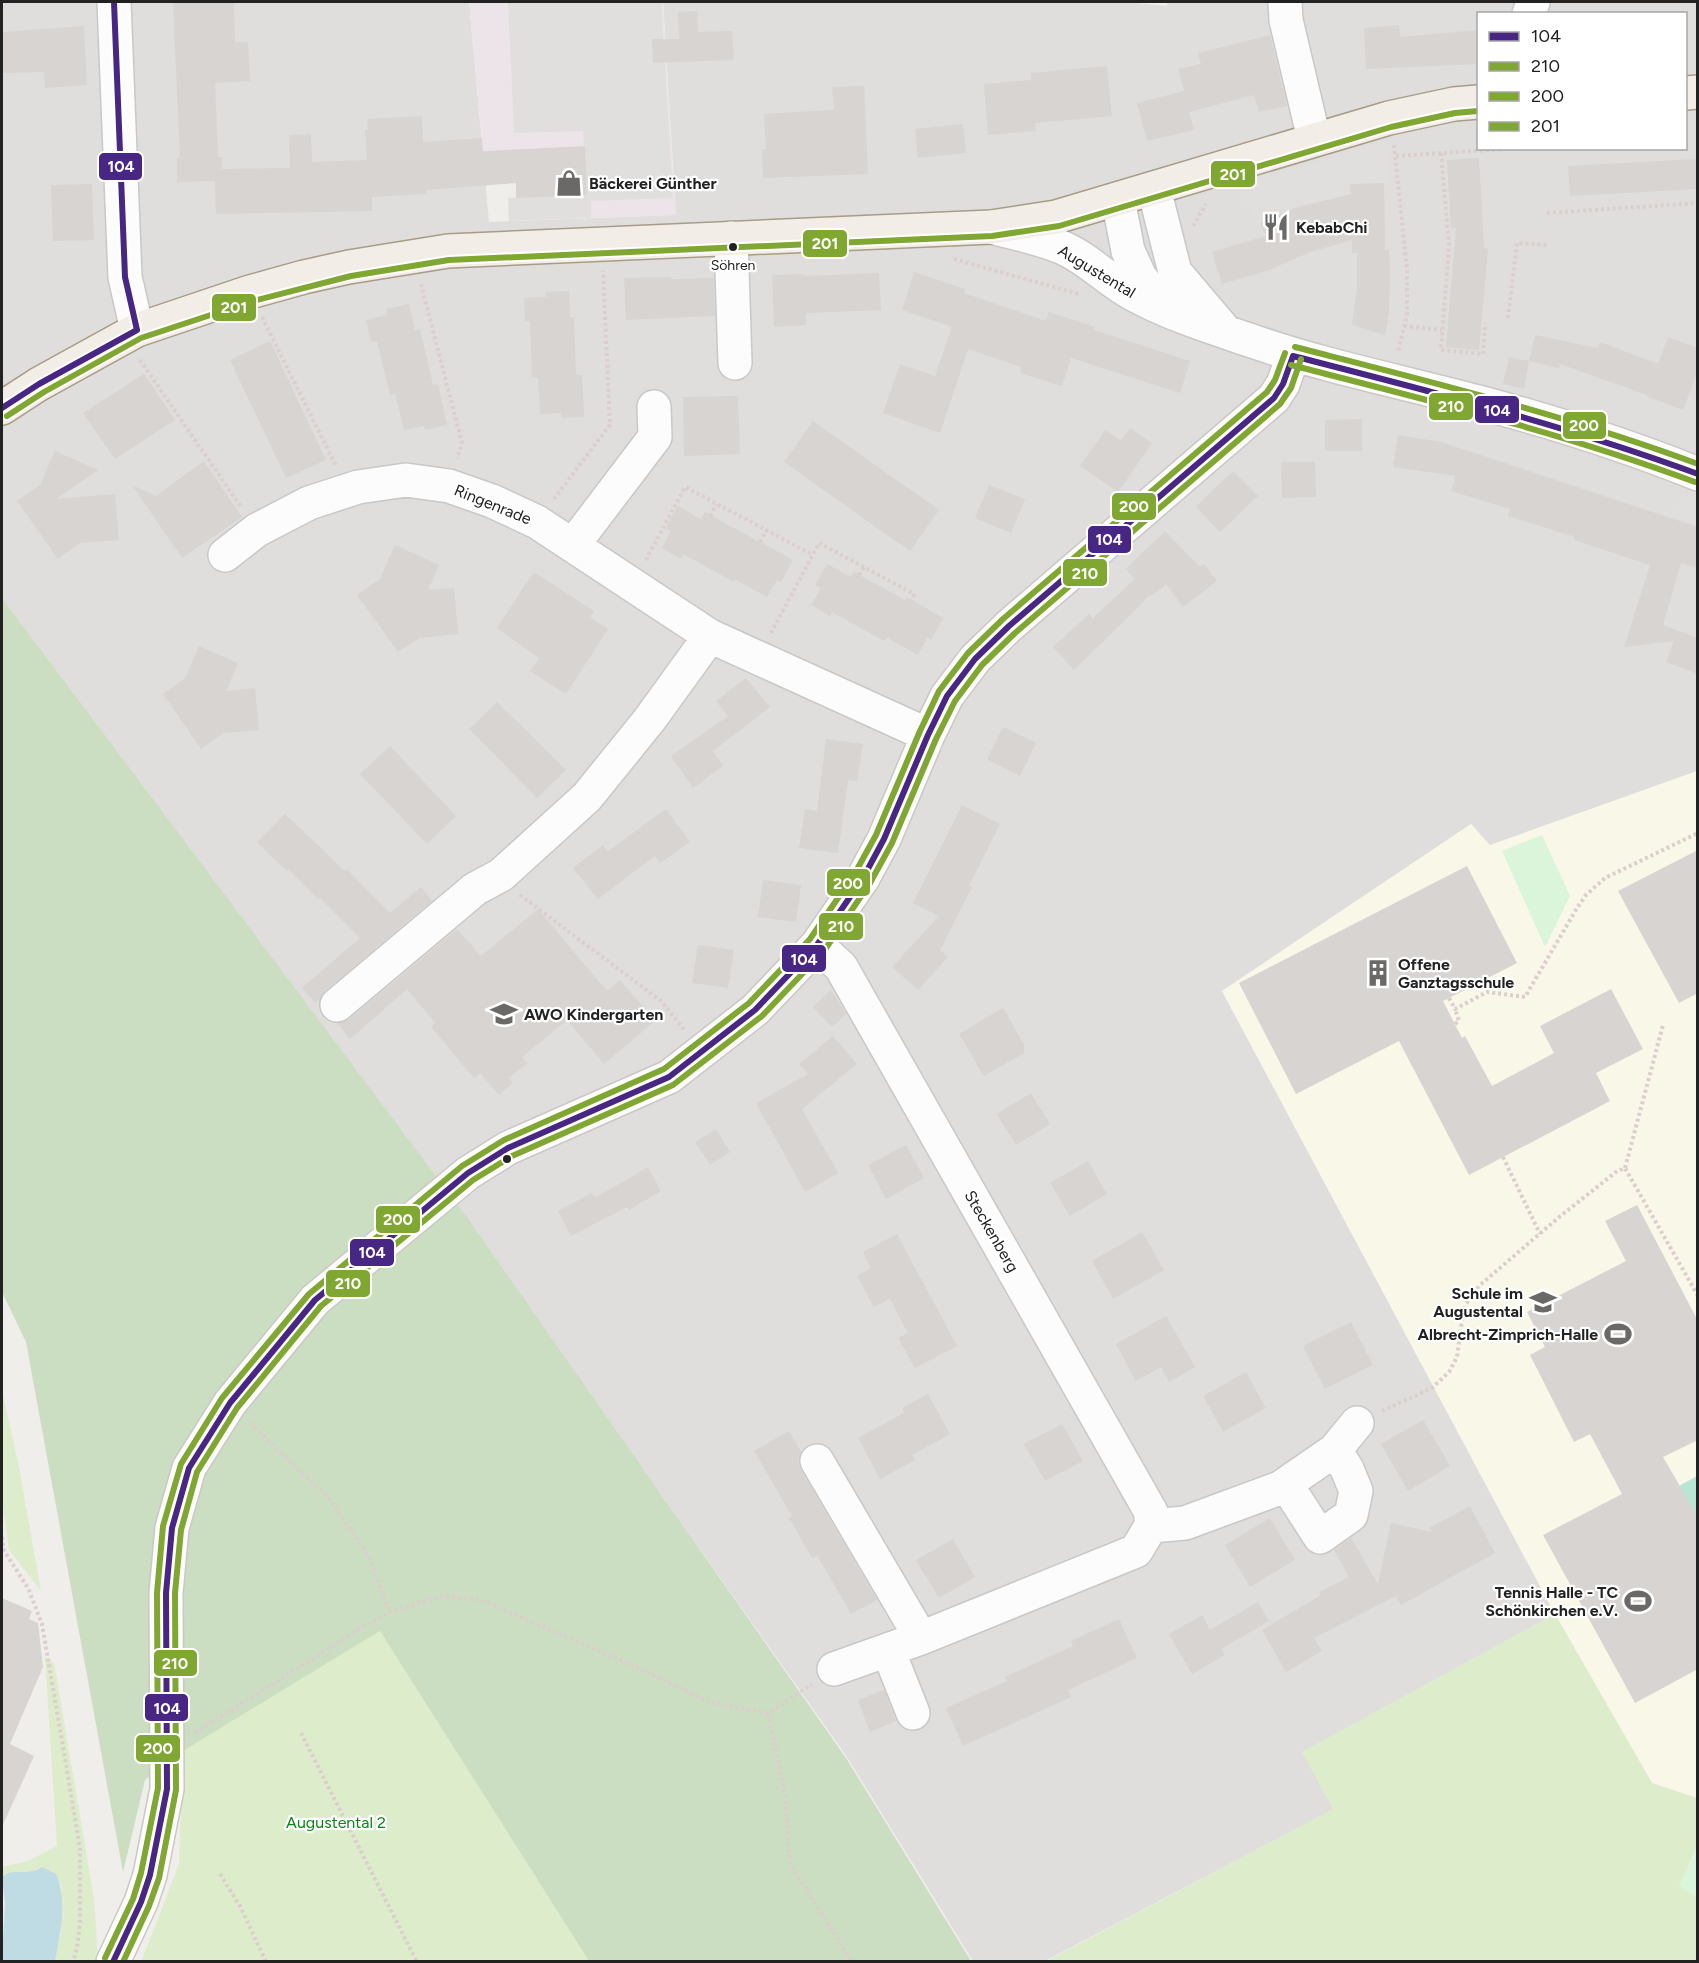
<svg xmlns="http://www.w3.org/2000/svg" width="1699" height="1963" viewBox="0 0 1699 1963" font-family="Figtree,sans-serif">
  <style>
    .residential { fill: #dfdedc; fill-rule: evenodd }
    .industrial { fill: #ede4e9 }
    .education { fill: #f8f7e8 }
    .grass { fill: #ddeccb }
    .forest { fill: #cbdec1 }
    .park { fill: #daf5da }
    .pitch { fill: #b7e6d2 }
    .parking { fill: #e0dfde }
    .water { fill: #bfdbe3 }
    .building { fill: #d7d4d2 }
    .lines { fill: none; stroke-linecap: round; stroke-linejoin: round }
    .minor-casing { stroke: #c9c8c7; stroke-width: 36 }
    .major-casing { stroke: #a79c86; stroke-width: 36 }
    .path { stroke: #dccecd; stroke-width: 4; stroke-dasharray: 3 3; stroke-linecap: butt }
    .minor { stroke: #fdfcfc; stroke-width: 33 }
    .major { stroke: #f3ede7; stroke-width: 33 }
    .bus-1-casing { stroke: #fff; stroke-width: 10 }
    .bus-2-casing { stroke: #fff; stroke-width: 10 }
    .bus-3-casing { stroke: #fff; stroke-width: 10 }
    .bus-4-casing { stroke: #fff; stroke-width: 10 }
    .bus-1 { stroke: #482683; stroke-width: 6 }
    .bus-2 { stroke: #80a732; stroke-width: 6 }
    .bus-3 { stroke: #80a732; stroke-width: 6 }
    .bus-4 { stroke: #80a732; stroke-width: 6 }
    .bus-dot { fill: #222; stroke: #fff; stroke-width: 2 }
    .labels { text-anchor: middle; stroke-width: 4.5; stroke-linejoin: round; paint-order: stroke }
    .bus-label { font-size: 14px; fill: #222; stroke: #fff }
    .poi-label { font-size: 16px; font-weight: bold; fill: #222; stroke: #fff; text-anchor: start }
    .street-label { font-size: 16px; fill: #222; stroke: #fff }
    .park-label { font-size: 16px; fill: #0c8416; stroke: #fff }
    .line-badge { stroke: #fff; stroke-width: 2 }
    .badge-label { font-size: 16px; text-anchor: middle; font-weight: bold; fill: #fff }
  </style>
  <rect width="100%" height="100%" fill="#f0eeeb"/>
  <path class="residential" d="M2 2H469L489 222 676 215 663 2H1124L1167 6 1168 2H1697V771L1489 846 1471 824 1222 991 1555 1614 1303 1752 1334 1809 1045 1961H973L847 1757 465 1217 2 598ZM1478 14H1686V148H1478Z"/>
  <path class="industrial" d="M469 2H663L676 215 591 218 590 195H587L584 146 483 151Z"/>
  <path class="education" d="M1697 771V1798L1652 1783 1555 1614 1222 991 1471 824 1490 845Z"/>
  <path class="grass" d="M2 1390 19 1467 41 1591 9 1550 2 1499Z
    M1555 1614 1652 1783 1697 1798V1846L1679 1886 1697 1897V1961L1045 1962 1333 1809 1302 1752Z
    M380 1631 589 1961 141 1962 179 1864 183 1751Z
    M45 1657 54 1663 94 1898 98 1957 95 1961H54L61 1935V1885L42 1867C39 1869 35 1871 32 1871 21 1874 13 1868 2 1877V1867L28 1861 57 1846Z"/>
  <path class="forest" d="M2 598 466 1216 846 1758 971 1961H589L380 1631 183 1751 145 1780 123 1872 26 1342 2 1292Z"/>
  <path class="park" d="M1542 835 1570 896 1545 947 1502 851Z
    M1697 1846V1897L1679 1886Z"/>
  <path class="pitch" d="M1697 1476V1517L1679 1486Z"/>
  <path class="parking" d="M508 2H662L663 39 653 63H665L673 198 591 201V218L509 221 508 198 587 194 583 131 514 133Z
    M1385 142 1390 183 1350 185 1351 194 1322 200 1294 208 1260 223 1235 187Z
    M1684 494 1697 499V525L1676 517Z"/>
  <path class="water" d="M42 1867 56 1874C67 1898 61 1935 55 1960L2 1961 5 1903 2 1877C13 1868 21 1874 32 1871 36 1871 39 1869 42 1867Z"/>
  <path class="building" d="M173 2H234L235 42H248L250 81 215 83 218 157H222V169L290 168 289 135 311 134 312 162 367 160 365 129H368L367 119 422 116 423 142 482 138 483 151 585 146 587 195 516 198V183L426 190V194L372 197V211L216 214 215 181 177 182V158H180Z
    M697 11 698 32 732 31 734 60 653 63 652 39H679L678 12Z
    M1399 25 1400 37 1479 30V64L1366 69 1364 28Z
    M84 26 87 85 45 88 44 72 2 73V32Z
    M1270 35 1287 106 1259 112 1254 95 1189 112 1194 130 1147 141 1137 103 1184 91 1178 69 1201 64 1198 53Z
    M1107 66 1112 116 1035 123 1036 131 988 135 984 84 1031 80V73Z
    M864 86 868 174 763 178 762 149H766L764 114 834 110 832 87Z
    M963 124 966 153 918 158 915 129Z
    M1479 158 1484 248 1488 249 1479 350 1446 347 1456 228H1451L1447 160Z
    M1698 159V189L1570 196 1568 166Z
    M1384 183 1385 250H1389L1390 270 1389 313 1385 335 1352 325 1357 288V253H1352V240L1310 252 1269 270 1222 284 1212 252 1266 236 1260 223 1294 208 1351 194 1350 184Z
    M92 184 94 240 53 241 51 185Z
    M914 272 965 289 964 293 1046 321 1049 312 1095 327 1094 330 1190 361 1180 393 1071 358 1062 386 1020 373 1021 367 968 349 940 433 883 413 900 364 935 376 952 327 902 310Z
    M879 273 881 310 806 313V325L774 327 772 275 804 274V276Z
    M671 277V279L714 278 715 316 626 320 624 278Z
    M569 291 570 317H574L576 375H582L584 417 561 418V413L540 414 538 377 532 378 530 321H525L524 298 546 297V292Z
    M409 304 415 330 420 329 433 385 438 384 447 425 425 430 424 426 404 430 395 394 390 395 377 341 371 342 366 320 387 315 386 309Z
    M1535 335 1598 348 1600 342 1658 364 1668 337 1698 348V370L1683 410 1646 396 1647 395 1560 364 1559 368 1529 361Z
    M270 341 326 460 286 478 230 360Z
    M1509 357 1529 361 1524 389 1503 384Z
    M144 374 175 420 115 459 83 413Z
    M738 396 740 454 684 456 683 397Z
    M1362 419V451H1325V420Z
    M813 421 939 510 910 551 784 462Z
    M1130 428 1152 443 1118 492 1080 466 1105 430 1121 441Z
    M1398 435 1441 442 1698 527V568L1681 563 1663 625 1698 638V674L1666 662 1674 641 1624 647 1650 565 1574 540 1575 537 1508 516 1510 509 1451 491 1456 476 1393 467Z
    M55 451 98 470 56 499 115 494 119 540 80 543 58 559 17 501 40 485Z
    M204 461 242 517 182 558 132 485 156 496Z
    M1281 462H1315L1316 497 1282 498Z
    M1233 471 1258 496 1220 532 1196 507Z
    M989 485 1025 499 1011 533 975 518Z
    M678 506 701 519 705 512 793 560 781 582 777 580 767 597 736 580 734 582 683 554 681 559 662 548 671 531 666 528Z
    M1165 531 1200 567 1204 564 1217 581 1183 607 1166 584 1152 596 1150 595 1074 670 1053 647 1089 614 1093 618 1135 579 1126 569Z
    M395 545 439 565 428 590 454 588 458 634 419 638 398 652 357 595 380 579Z
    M827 564 851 577 854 572 905 600 907 597 943 618 931 640 928 637 918 655 886 637 884 641 832 612 830 616 811 605 821 588 815 585Z
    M534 572 594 611 590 618 608 629 566 694 530 671 539 658 497 628Z
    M199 646 238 663 226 691 255 688 259 730 223 733 201 749 163 694 185 678Z
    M746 678 770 707 713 751 723 766 693 788 671 756 728 716 716 701Z
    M497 702 566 770 537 798 469 729Z
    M1003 727 1036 743 1020 776 987 759Z
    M826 739 863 744 857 781 848 780 838 853 799 848 805 809 817 811Z
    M390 746 456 816 427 844 360 774Z
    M962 805 1000 824 969 886 972 887 940 950 948 957 918 990 892 967 939 916 913 903Z
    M666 809 690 842 660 863 655 856 598 899 573 868 603 845 608 851Z
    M285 814 346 872 348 870 390 913 421 887 432 901 325 991 319 1002 318 1000 315 1003 302 988 360 938 320 898 318 899 289 870 287 871 257 842Z
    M1698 850V993L1679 1003 1618 891Z
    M1467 866 1517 963 1443 1001 1462 1038 1465 1036 1492 1086 1554 1053 1540 1026 1611 989 1643 1049 1596 1073 1610 1101 1469 1175 1399 1041 1296 1094 1239 983Z
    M763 880 801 885 796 922 758 917Z
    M538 909 607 991 620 980 655 1021 604 1064 567 1020 522 1057 527 1063 509 1078 513 1083 499 1095 480 1073 474 1078 431 1027 435 1023 407 989 350 1039 337 1023 349 1019 457 929 481 956Z
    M698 945 734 950 728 988 692 983Z
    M831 990 846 1014 832 1027 813 1007Z
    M1003 1008 1024 1044V1053L984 1076 959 1034Z
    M833 1036 857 1064 802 1109 838 1173 805 1192 756 1103 808 1074 799 1064Z
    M1031 1093 1050 1124 1016 1145 997 1114Z
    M716 1129 730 1152 710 1165 695 1142Z
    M906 1145 924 1178 886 1199 868 1165Z
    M1088 1161 1107 1194 1070 1216 1050 1183Z
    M648 1167 661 1191 629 1210 627 1207 571 1236 558 1211 592 1193 595 1198Z
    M1637 1205 1698 1321V1440L1663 1457 1698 1517V1669L1635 1703 1543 1535 1622 1494 1590 1434 1574 1442 1530 1355 1545 1347 1527 1312 1626 1261 1605 1221Z
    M1142 1232 1164 1270 1113 1299 1092 1261Z
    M897 1234 957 1346 915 1368 898 1338 908 1333 890 1299 874 1307 857 1276 871 1268 863 1252Z
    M1166 1316 1195 1367 1169 1382 1161 1367 1136 1381 1116 1344Z
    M1351 1322 1373 1365 1325 1389 1303 1346Z
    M1246 1372 1266 1408 1223 1432 1203 1396Z
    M928 1394 950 1434 912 1455 915 1460 880 1479 858 1438 904 1413 902 1408Z
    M1423 1420 1450 1466 1408 1491 1381 1444Z
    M1062 1424 1083 1461 1045 1481 1024 1444Z
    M789 1431 801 1452 798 1462 801 1470 877 1600 851 1614 817 1555 812 1558 789 1518 792 1516 754 1451Z
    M1470 1506 1495 1553 1401 1605 1396 1596 1314 1638 1322 1651 1286 1672 1262 1630 1321 1595 1319 1592 1349 1577 1334 1550 1351 1538 1378 1584 1391 1523 1432 1532 1429 1528Z
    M1270 1518 1295 1560 1250 1587 1225 1545Z
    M953 1539 975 1577 939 1598 916 1560Z
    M2 1598 32 1611 29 1619 38 1623 43 1667 10 1744 34 1756 2 1827Z
    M1258 1602 1269 1621 1221 1649 1225 1655 1192 1674 1169 1634 1202 1615 1210 1630Z
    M1119 1619 1137 1658 1068 1690 1071 1697 963 1746 946 1708 1007 1681 1005 1677 1073 1646 1071 1641Z
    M884 1690 896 1721 870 1732 858 1700Z"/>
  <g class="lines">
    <defs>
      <path id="minor" d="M114 2 125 277 137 330
        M1285 2 1286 20 1314 139
        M1529 14 1533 2
        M1154 189 1175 272 1225 331
        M1118 199 1128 251 1140 277 1163 306
        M991 227C1014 233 1039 238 1061 247 1088 258 1108 281 1133 294 1171 315 1214 328 1255 342 1328 367 1403 382 1478 402 1553 422 1626 445 1698 474
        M731 238 735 363
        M573 545 655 437 654 407
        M225 555 257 530 309 503 358 487 406 480 449 486 492 501 537 522 710 636 928 735
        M817 945 841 967 1151 1512V1526L1136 1551 921 1638 834 1669
        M337 1005 475 889 501 875 587 797 650 719 710 636
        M817 1461 921 1638
        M1280 1488 1291 1492 1320 1537 1351 1515 1356 1491 1347 1469 1335 1450
        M1151 1526 1185 1523 1280 1488 1335 1450 1357 1423
        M888 1650 913 1713
        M113 1962 141 1902 150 1875 167 1789 166 1593 172 1528 189 1468 230 1403 315 1300 468 1173 508 1148 669 1077 755 1010 817 945 863 878 884 839 928 735 947 696 975 659 1009 626 1274 398 1283 384 1293 356"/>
      <path id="major" d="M1686 93 1698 92
        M2 408 39 384 137 330 250 292 304 277 349 267 448 251 991 227 1056 217 1389 118 1454 104 1478 102"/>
    </defs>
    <use href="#minor" class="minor-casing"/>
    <use href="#major" class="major-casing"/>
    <path class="path" d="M1394 145 1407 269V315L1398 352
      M1441 153 1449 245 1441 350 1483 354 1485 323
      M1396 156 1522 148
      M1547 213 1698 203
      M1193 226 1206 204
      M954 259 1079 294
      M421 284 462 443 457 459
      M262 317 336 466
      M1508 318 1517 243 1547 245
      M1404 326 1442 330
      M140 360 241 507
      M554 499 610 425 603 271
      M710 516 716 504
      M760 542 767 530
      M646 560 685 487 813 555
      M859 575 864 567
      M771 633 819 543 914 594 912 600
      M520 895 661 1001 685 1031
      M1449 998 1455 1009 1487 992 1525 997 1577 908 1586 895 1605 878 1698 833
      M1455 1024 1459 1021 1455 1009
      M1503 1157 1540 1234
      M1625 1168 1663 1025
      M1382 1411 1432 1388 1449 1372 1457 1357 1462 1320 1466 1304 1479 1286 1558 1218 1616 1172 1625 1168 1698 1296
      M250 1423 330 1500 368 1555 390 1612
      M2 1537 3 1549 28 1588 42 1624 66 1764 80 1848V1925L77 1948 73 1962
      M768 1713 785 1794 790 1863 852 1962
      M195 1733 361 1628 390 1612 442 1596 481 1600 627 1663 712 1703 768 1713 812 1684
      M301 1733 417 1962
      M220 1874 241 1908 266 1962"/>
    <use href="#minor" class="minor"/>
    <use href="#major" class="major"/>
    <defs>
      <path id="bus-1" d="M114 2 125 277 137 330
        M1293 356C1429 391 1565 425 1698 474
        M2 408 39 384 137 330
        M113 1962 141 1902 150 1875 167 1789 166 1593 172 1528 189 1468 230 1403 315 1300 468 1173 508 1148 669 1077 755 1010 817 945 863 878 884 839 928 735 947 696 975 659 1009 626 1274 398 1283 384 1293 356"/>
      <path id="bus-2" d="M1291 365C1427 400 1563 433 1695 482
        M123 1962 149 1906 159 1878 176 1790 175 1593 181 1530 197 1472 237 1408 321 1306 473 1180 512 1156 673 1085 762 1016 824 951 870 883 892 843 936 739 955 701 982 665 1015 633 1280 404 1291 388 1301 359"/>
      <path id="bus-3" d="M1295 347C1431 382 1566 415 1698 464
        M105 1958 133 1899 141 1873 158 1788 157 1593 163 1526 181 1464 222 1398 309 1294 462 1166 504 1140 664 1069 749 1003 810 939 855 873 876 835 920 731 939 691 968 653 1003 619 1267 392 1275 380 1285 353"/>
      <path id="bus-4" d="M7 416 44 392 141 338 253 301 351 276 449 260 992 236 1059 226 1391 127 1455 113 1478 111"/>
    </defs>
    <use href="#bus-1" class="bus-1-casing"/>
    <use href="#bus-2" class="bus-2-casing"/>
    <use href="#bus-3" class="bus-3-casing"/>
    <use href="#bus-4" class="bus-4-casing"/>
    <use href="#bus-1" class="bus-1"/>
    <use href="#bus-2" class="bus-2"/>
    <use href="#bus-3" class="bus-3"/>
    <use href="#bus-4" class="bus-4"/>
  </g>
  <defs>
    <symbol id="shop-bare" viewBox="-9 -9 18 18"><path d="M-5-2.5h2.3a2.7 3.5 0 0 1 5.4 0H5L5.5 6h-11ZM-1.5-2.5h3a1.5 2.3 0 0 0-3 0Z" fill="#6a6968" stroke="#fff" stroke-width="2.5" paint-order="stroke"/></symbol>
    <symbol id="restaurant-bare" viewBox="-9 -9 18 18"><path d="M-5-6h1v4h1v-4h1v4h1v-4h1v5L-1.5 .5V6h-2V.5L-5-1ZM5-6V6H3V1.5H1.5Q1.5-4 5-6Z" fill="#6a6968" stroke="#fff" stroke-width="2.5" paint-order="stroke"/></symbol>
    <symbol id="building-bare" viewBox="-9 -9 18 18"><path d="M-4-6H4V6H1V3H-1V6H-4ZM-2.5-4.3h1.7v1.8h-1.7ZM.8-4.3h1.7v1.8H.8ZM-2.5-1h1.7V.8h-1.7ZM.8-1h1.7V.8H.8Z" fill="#6a6968" stroke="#fff" stroke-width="2.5" paint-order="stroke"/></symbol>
    <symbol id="school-bare" viewBox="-9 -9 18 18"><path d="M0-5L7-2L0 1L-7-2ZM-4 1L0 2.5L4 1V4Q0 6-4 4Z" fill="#6a6968" stroke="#fff" stroke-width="2.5" paint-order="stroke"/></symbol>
    <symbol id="stadium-bare" viewBox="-9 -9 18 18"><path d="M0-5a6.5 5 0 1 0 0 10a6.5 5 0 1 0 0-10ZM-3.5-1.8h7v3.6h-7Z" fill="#6a6968" stroke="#fff" stroke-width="2.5" paint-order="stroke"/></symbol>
  </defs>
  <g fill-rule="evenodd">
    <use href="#shop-bare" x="550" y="164" width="38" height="38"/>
    <use href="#restaurant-bare" x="1257" y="208" width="38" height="38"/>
    <use href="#building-bare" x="1359" y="954" width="38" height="38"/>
    <use href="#school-bare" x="485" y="995" width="38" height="38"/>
    <use href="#school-bare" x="1524" y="1283" width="38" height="38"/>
    <use href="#stadium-bare" x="1599" y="1315" width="38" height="38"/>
    <use href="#stadium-bare" x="1619" y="1582" width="38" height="38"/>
  </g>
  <g class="bus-dot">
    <circle cx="733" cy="247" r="5"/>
    <circle cx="507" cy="1159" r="5"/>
  </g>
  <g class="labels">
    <g class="bus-label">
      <text x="733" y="270">Söhren</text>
    </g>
    <g class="poi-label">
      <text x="589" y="189">Bäckerei Günther</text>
      <text x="1296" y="233">KebabChi</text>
      <text x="1398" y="970">Offene<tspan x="1398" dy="18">Ganztagsschule</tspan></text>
      <text x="524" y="1020">AWO Kindergarten</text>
      <text x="1523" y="1299" text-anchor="end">Schule im<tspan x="1523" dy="18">Augustental</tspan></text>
      <text x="1598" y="1340" text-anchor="end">Albrecht-Zimprich-Halle</text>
      <text x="1618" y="1598" text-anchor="end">Tennis Halle - TC<tspan x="1618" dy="18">Schönkirchen e.V.</tspan></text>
    </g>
    <g class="street-label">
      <text transform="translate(1097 271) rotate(31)" y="6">Augustental</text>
      <text transform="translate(493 504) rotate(22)" y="6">Ringenrade</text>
      <text transform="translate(992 1231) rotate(60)" y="6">Steckenberg</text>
    </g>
    <g class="park-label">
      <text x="336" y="1828">Augustental 2</text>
    </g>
  </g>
  <g class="line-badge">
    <rect x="98" y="152" width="45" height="29" rx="6" fill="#482683"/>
    <rect x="1210" y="160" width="46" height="28" rx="6" fill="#80a732"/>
    <rect x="802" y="229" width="46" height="29" rx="6" fill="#80a732"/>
    <rect x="211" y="293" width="46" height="29" rx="6" fill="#80a732"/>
    <rect x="1428" y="392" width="46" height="29" rx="6" fill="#80a732"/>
    <rect x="1474" y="395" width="46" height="29" rx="6" fill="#482683"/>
    <rect x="1562" y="411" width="45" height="29" rx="6" fill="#80a732"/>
    <rect x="1111" y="492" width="46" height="29" rx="6" fill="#80a732"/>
    <rect x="1087" y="525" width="45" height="29" rx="6" fill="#482683"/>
    <rect x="1062" y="558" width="46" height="29" rx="6" fill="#80a732"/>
    <rect x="826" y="868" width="45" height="29" rx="6" fill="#80a732"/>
    <rect x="818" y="912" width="46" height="29" rx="6" fill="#80a732"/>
    <rect x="781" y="944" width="46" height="29" rx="6" fill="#482683"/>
    <rect x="375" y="1205" width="46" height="29" rx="6" fill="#80a732"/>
    <rect x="349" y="1238" width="46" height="29" rx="6" fill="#482683"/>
    <rect x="325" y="1269" width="46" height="29" rx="6" fill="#80a732"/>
    <rect x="153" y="1649" width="45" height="28" rx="6" fill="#80a732"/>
    <rect x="144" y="1693" width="45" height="29" rx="6" fill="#482683"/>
    <rect x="135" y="1734" width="46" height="29" rx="6" fill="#80a732"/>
  </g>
  <g class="badge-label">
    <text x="121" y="172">104</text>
    <text x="1233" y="180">201</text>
    <text x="825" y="249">201</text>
    <text x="234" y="313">201</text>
    <text x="1451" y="412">210</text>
    <text x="1497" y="416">104</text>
    <text x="1584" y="431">200</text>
    <text x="1134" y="512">200</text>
    <text x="1109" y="545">104</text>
    <text x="1085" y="579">210</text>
    <text x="848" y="889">200</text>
    <text x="841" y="932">210</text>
    <text x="804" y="965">104</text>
    <text x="398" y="1225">200</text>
    <text x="372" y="1258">104</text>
    <text x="348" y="1289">210</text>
    <text x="175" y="1669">210</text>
    <text x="167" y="1714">104</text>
    <text x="158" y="1754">200</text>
  </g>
  <rect width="1699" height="1963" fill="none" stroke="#222222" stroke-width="6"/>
  <rect x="1477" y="12" width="210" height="138" fill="#ffffff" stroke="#a7a7a7" stroke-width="1.5"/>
  <rect x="1489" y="32" width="30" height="9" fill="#482683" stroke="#a7a7a7" stroke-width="1.5"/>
  <text x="1531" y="42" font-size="18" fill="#222222">104</text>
  <rect x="1489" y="62" width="30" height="9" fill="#80a732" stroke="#a7a7a7" stroke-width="1.5"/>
  <text x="1531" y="72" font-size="18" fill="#222222">210</text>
  <rect x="1489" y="92" width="30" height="9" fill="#80a732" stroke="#a7a7a7" stroke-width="1.5"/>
  <text x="1531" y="102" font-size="18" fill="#222222">200</text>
  <rect x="1489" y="122" width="30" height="9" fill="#80a732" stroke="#a7a7a7" stroke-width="1.5"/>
  <text x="1531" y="132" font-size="18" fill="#222222">201</text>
</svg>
